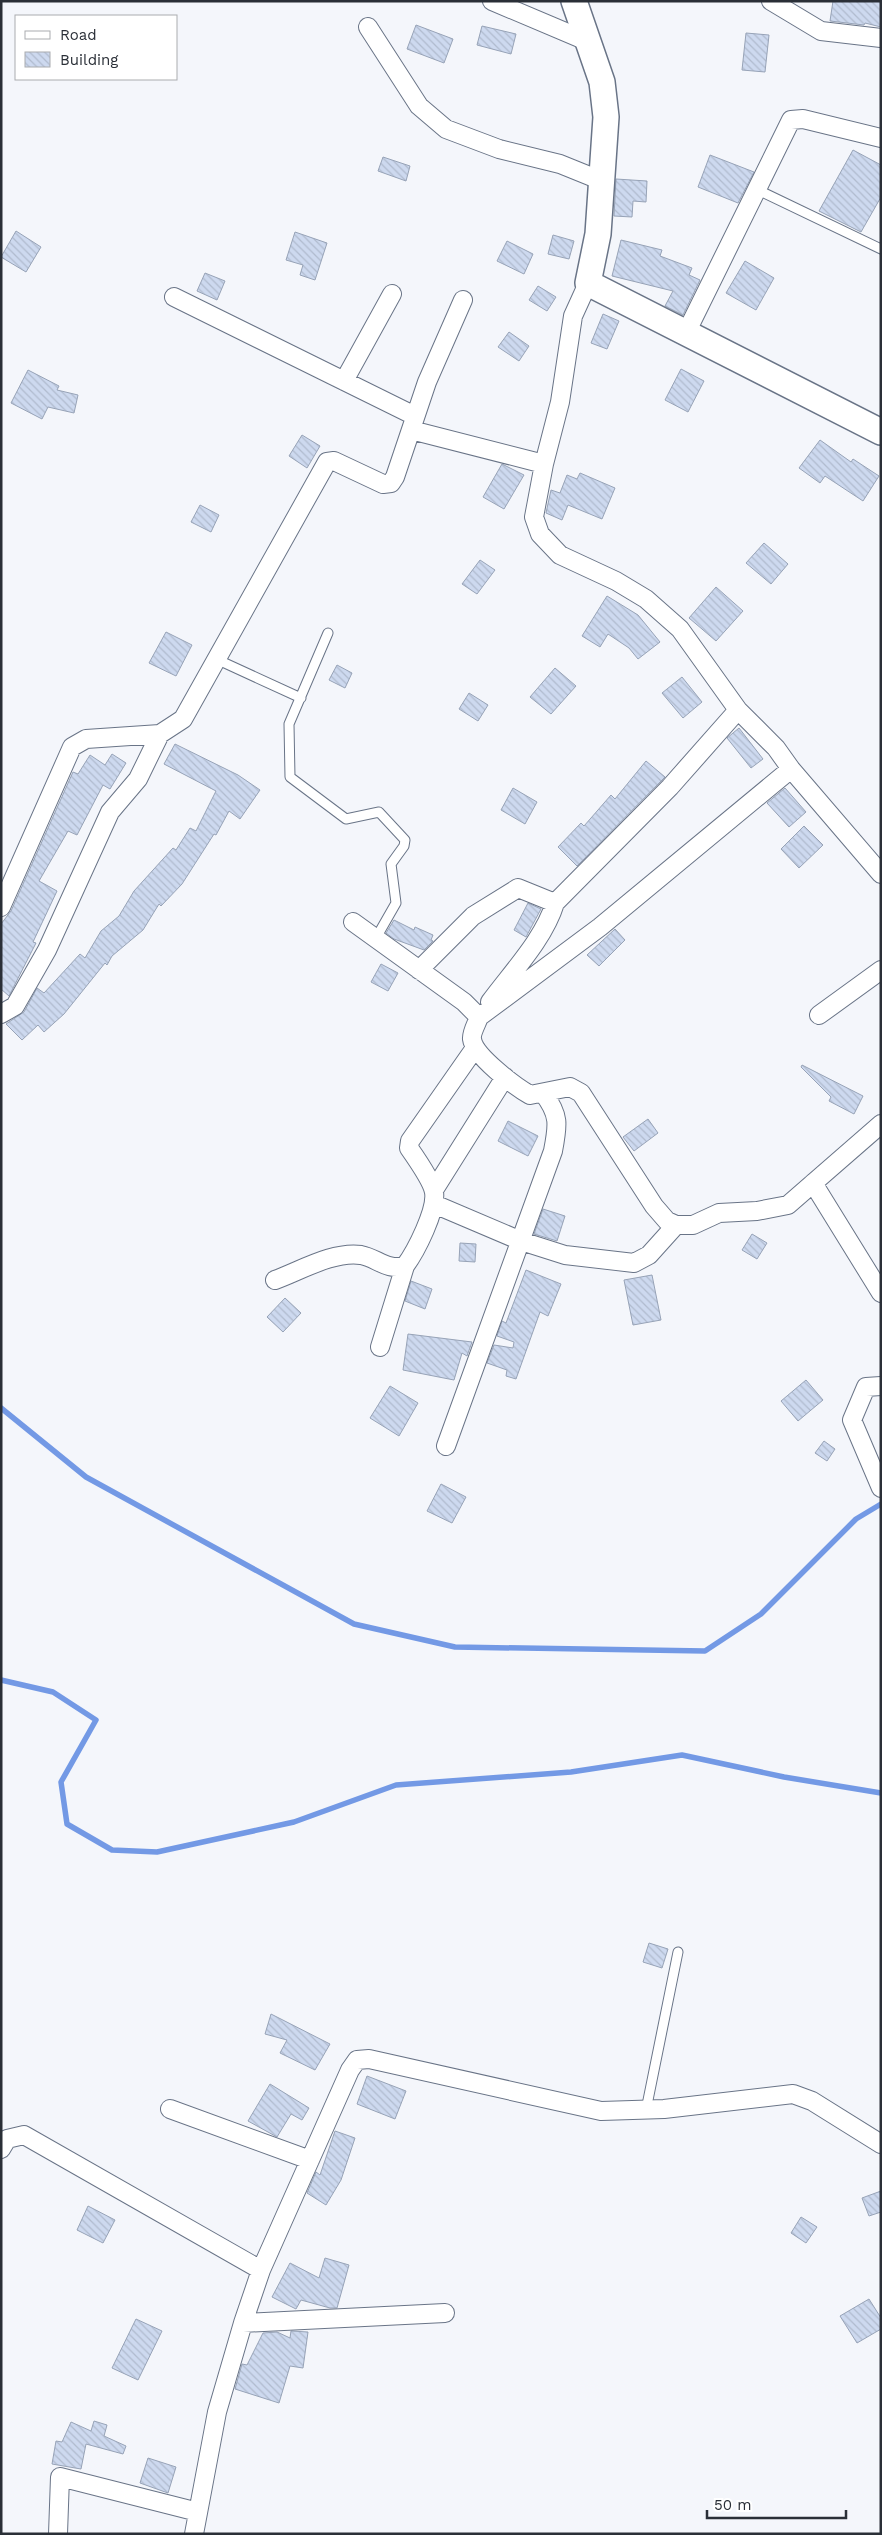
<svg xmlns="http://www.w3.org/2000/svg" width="882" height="2535" viewBox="0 0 882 2535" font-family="'Work Sans',sans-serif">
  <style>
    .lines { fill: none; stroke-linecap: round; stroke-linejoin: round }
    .stream { stroke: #7399e5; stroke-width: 5.5 }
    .building { fill: url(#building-back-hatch); stroke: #97a3b7 }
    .lane-casing { stroke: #697487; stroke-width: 11 }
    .street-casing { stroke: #697487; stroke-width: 20 }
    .secondary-casing { stroke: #697487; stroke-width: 28 }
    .lane { stroke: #fff; stroke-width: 9 }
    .street { stroke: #fff; stroke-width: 18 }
    .secondary { stroke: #fff; stroke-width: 25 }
  </style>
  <defs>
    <pattern id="building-back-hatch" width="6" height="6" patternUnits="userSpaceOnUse" patternTransform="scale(1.25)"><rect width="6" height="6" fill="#cdd9ef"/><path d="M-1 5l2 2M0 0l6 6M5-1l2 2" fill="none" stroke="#b0bbce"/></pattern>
  </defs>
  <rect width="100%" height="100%" fill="#f4f6fb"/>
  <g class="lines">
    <path class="stream" d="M1 1408 86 1477 354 1624 455 1647 705 1651 761 1614 856 1519 881 1504
      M1 1680 53 1692 96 1720 61 1782 67 1824 112 1850 157 1852 294 1822 396 1785 571 1772 682 1755 784 1777 881 1793"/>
  </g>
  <path class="building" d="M833 1H881V27L865 23 864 25 830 21Z
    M416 25 453 39 444 63 407 49Z
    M482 26 516 34 511 54 477 45Z
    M746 33 769 35 765 72 742 70Z
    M853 150 881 165V197L861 232 819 211Z
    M710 155 754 172 738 203 698 187Z
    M383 157 410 166 406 181 378 171Z
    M616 179 647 181 646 202 633 201 632 217 614 216Z
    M16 231 41 247 26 272 1 257Z
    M295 232 327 243 315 280 300 275 303 265 286 260Z
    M553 235 574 241 569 259 548 254Z
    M621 240 662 250 660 256 692 268 689 275 700 280 683 315 665 306 673 291 612 276Z
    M507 241 533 254 524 274 497 261Z
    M745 261 774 278 756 310 726 293Z
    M205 273 225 281 217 300 197 291Z
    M538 286 556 297 547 311 529 300Z
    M603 314 619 321 607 349 591 343Z
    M509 332 529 346 519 361 498 347Z
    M681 369 704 381 688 412 665 400Z
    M28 370 59 386 57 390 78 395 74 413 48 407 42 419 11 403Z
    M302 435 320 446 307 468 289 456Z
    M820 440 851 462 853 459 879 476 863 501 825 476 820 483 799 468Z
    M502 464 524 475 504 509 483 497Z
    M580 473 615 488 602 519 568 505 562 520 546 513 551 490 560 493 567 475 577 479Z
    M200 505 219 515 211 532 191 522Z
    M764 543 788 564 771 584 746 563Z
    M480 560 495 570 477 594 462 584Z
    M716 587 743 611 716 641 689 618Z
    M607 596 638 615 660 642 638 659 629 648 608 634 600 647 582 636Z
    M166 632 192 645 176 676 149 663Z
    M337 665 352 673 345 688 329 680Z
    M555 668 576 686 551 714 530 697Z
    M682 677 702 702 683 718 662 693Z
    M469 693 488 705 478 721 459 709Z
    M739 728 763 759 751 768 727 738Z
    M175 744 238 775 260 790 240 819 229 811 216 835 214 834 182 884 161 906 159 904 143 930 112 956 107 965 105 963 64 1014 44 1032 38 1025 22 1040 6 1024 24 1012 37 988 44 993 80 954 85 958 101 931 119 916 134 891 173 848 176 850 190 828 196 831 216 791 164 764Z
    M112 754 126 763 110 789 103 785 77 835 68 831 39 881 57 891 33 942 36 943 9 996 1 989V924L11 911 73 772 78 774 90 755 105 765Z
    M646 761 665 777 577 866 558 847 581 823 584 826 611 795 615 799Z
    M513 788 537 802 525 824 501 810Z
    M785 788 806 812 789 827 767 803Z
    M804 826 823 845 799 868 781 849Z
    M528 903 541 909 526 937 514 930Z
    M394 920 414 930 415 927 433 935 431 940 433 941 424 950 394 939 386 933Z
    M615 929 625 940 599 966 587 955Z
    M381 964 398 973 388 991 371 982Z
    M802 1065 863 1096 854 1114 829 1101 831 1097 801 1067Z
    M648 1119 658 1133 634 1151 623 1137Z
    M508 1121 538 1136 528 1156 498 1141Z
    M543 1209 565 1216 557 1241 534 1234Z
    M752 1234 767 1243 757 1259 742 1250Z
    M460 1243 476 1244 475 1262 459 1261Z
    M526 1270 561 1284 548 1316 540 1312 516 1379 506 1376 507 1370 487 1363 494 1345 513 1348 514 1342 497 1336 502 1321 506 1323Z
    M652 1275 661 1320 633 1325 624 1280Z
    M411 1281 432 1289 425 1309 405 1301Z
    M285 1298 301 1313 283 1332 267 1317Z
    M408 1334 472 1342 467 1356 462 1353 454 1380 403 1370Z
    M806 1380 823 1400 798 1421 781 1401Z
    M390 1386 418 1403 399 1436 370 1418Z
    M824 1441 835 1449 827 1461 815 1453Z
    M441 1484 466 1497 452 1523 427 1511Z
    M649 1943 668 1949 662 1968 643 1962Z
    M271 2014 330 2044 315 2070 280 2053 287 2040 265 2034Z
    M367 2076 406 2091 395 2119 357 2104Z
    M270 2084 309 2108 302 2120 291 2114 277 2137 248 2121Z
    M335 2131 355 2138 341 2180 326 2205 307 2193 316 2172 320 2175Z
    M881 2191V2212L869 2216 862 2198Z
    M88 2206 115 2220 103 2243 77 2230Z
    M801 2217 817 2227 806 2243 791 2233Z
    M325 2258 349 2265 337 2308H330L301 2300 296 2309 272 2297 290 2263 319 2278Z
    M869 2299 881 2318V2329L857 2343 840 2316Z
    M136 2319 162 2331 138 2380 112 2368Z
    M291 2331 308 2332 303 2368 290 2366 279 2403 235 2389 242 2364 247 2365 263 2333 277 2332 290 2338Z
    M94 2421 107 2425 104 2436 126 2446 123 2454 86 2444 81 2469 52 2464 56 2441 62 2442 71 2422 91 2431Z
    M148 2458 176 2467 168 2493 140 2483Z"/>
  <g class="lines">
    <defs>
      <path id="lane" d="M758 190 881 249
        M328 633 289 724 290 777 346 819 379 812 405 840 404 846 391 864 396 903 376 938
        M216 659 301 698
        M646 2110 678 1952"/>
      <path id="street" d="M492 1 589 42
        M771 1 821 31 881 38
        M368 27 419 106 446 129 499 149 560 164 602 181
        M588 283 573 316 560 402 544 464 534 517 540 534 560 555 616 581 646 599 680 629 738 710 776 748 791 769 881 874
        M174 297 415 416
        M686 333 791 120 803 119 881 138
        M344 381 392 294
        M411 430 544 464
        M1 907 72 747 86 739 160 734 183 719 327 462 334 461 383 484 391 483 395 477 427 382 463 300
        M353 922 464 1002 479 1017C477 1023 471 1033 472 1039 474 1056 516 1087 530 1095L570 1087 581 1093 654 1206 667 1221 676 1225H693L719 1213 757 1211 788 1205 881 1124
        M419 970 473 916 518 888 555 903 670 787 738 710
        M490 1002C512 972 544 939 555 903
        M1 1014 15 1006 47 950 110 812 138 779 160 734
        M819 1015 881 970
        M479 1017 600 927 791 769
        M813 1183 881 1293
        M434 1190 505 1077
        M434 1204 521 1241 565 1255 634 1263 649 1255 676 1225
        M275 1280C300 1271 333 1251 361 1255 377 1258 387 1271 405 1266 416 1251 437 1210 434 1192 432 1181 416 1158 409 1148L410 1141 475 1048
        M380 1347 405 1266
        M881 1386 866 1387 852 1420 881 1488
        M446 1446 553 1151C558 1125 560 1115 543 1093
        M170 2109 310 2160
        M1 2149 7 2139 24 2135 261 2270
        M243 2323 445 2313
        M58 2534 60 2477 198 2512
        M194 2534 217 2412 243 2323 261 2270 350 2070 357 2060 369 2059 601 2111 664 2109 793 2094 812 2101 881 2144"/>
      <path id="secondary" d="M574 1 602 82 606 117 598 234 588 283 881 432"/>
    </defs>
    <use href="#lane" class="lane-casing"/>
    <use href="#street" class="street-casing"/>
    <use href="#secondary" class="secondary-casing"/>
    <use href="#lane" class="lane"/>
    <use href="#street" class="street"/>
    <use href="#secondary" class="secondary"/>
  </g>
  <rect width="882" height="2535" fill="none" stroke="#2a2f37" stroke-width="5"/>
  <rect x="15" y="15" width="162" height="65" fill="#ffffff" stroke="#aaacaf"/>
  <rect x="25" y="31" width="25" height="8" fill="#ffffff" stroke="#aaacaf"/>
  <text x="60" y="40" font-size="15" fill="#2a2f37">Road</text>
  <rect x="25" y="52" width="25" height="15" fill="url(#building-back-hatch)" stroke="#aaacaf"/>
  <text x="60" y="65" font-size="15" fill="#2a2f37">Building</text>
  <path d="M707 2510v8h139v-8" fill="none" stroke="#2a2f37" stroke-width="2.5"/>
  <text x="714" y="2510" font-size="15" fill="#2a2f37" stroke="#ffffff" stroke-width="4" paint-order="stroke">50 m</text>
</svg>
